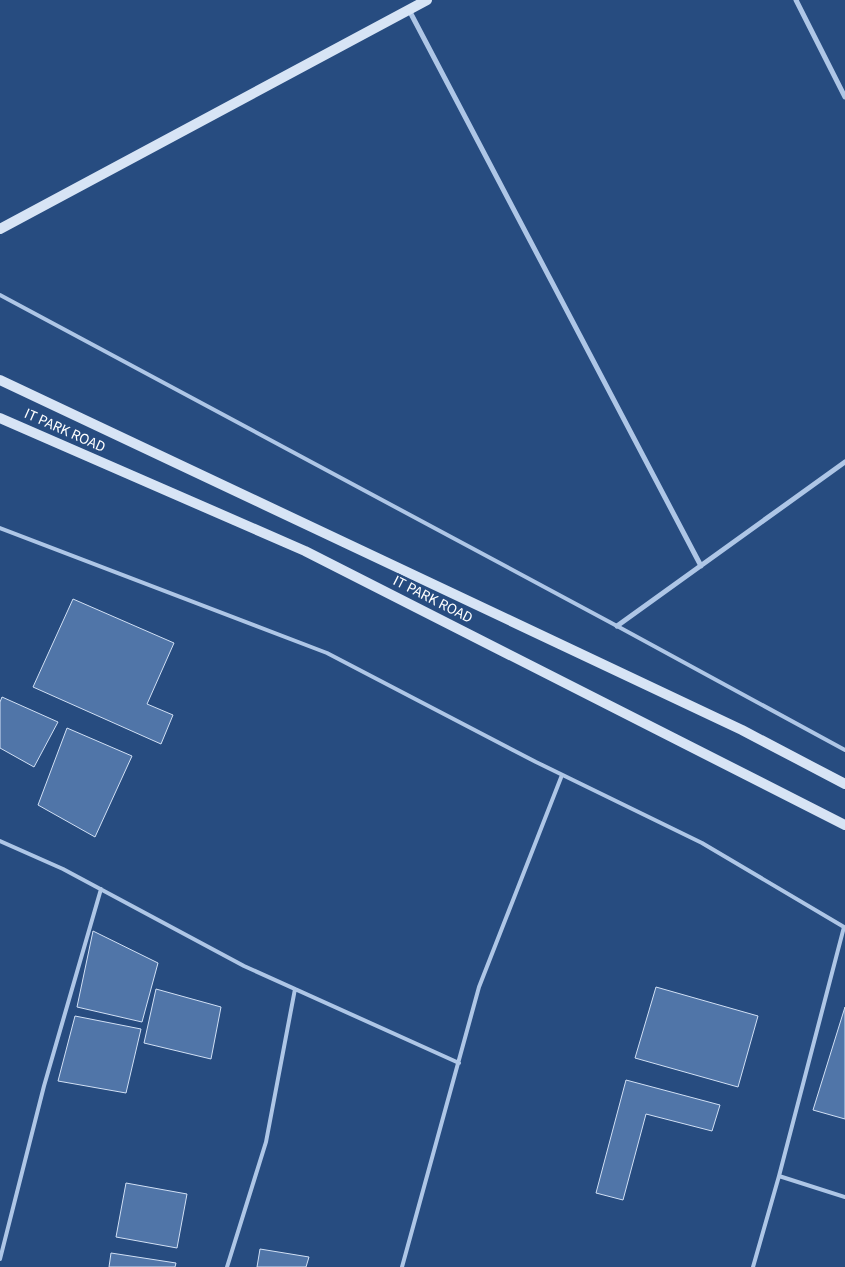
<svg xmlns="http://www.w3.org/2000/svg" width="845" height="1267" viewBox="0 0 845 1267" font-family="'Source Sans 3',sans-serif">
  <style>
    .building { fill: #5075a8; stroke: #d1e0f5 }
    .lines { fill: none; stroke-linecap: round; stroke-linejoin: round }
    .lane { stroke: #aec6e6; stroke-width: 4 }
    .street { stroke: #aec6e6; stroke-width: 5 }
    .secondary { stroke: #d7e4f5; stroke-width: 10 }
    .labels { text-anchor: middle; stroke-width: 4.5; stroke-linejoin: round; paint-order: stroke }
    .street-label { font-size: 15px; fill: #fff; stroke: #274c80 }
  </style>
  <rect width="100%" height="100%" fill="#274c80"/>
  <path class="building" d="M73 599 174 643 147 704 173 715 161 744 33 687Z
    M2 697 58 722 34 767 0 748V702Z
    M67 728 132 756 95 837 38 805Z
    M93 931 158 963 142 1022 77 1007Z
    M656 987 758 1016 738 1087 635 1058Z
    M156 989 221 1007 211 1059 144 1043Z
    M845 1007V1119L813 1110Z
    M75 1016 141 1029 126 1093 58 1081Z
    M626 1080 720 1105 712 1131 646 1114 623 1200 596 1193Z
    M126 1183 187 1194 177 1248 116 1237Z
    M260 1249 309 1257 306 1267H257Z
    M111 1253 176 1263 175 1267H109Z"/>
  <g class="lines">
    <path class="lane" d="M0 295 617 626 845 750
      M0 528 327 653 536 762 702 843 844 927 779 1176 845 1197
      M0 841 63 869 244 966 459 1063
      M0 1259 44 1086 101 889
      M227 1267 266 1142 295 989
      M402 1267 479 987 562 775
      M753 1267 779 1176"/>
    <path class="street" d="M796 0 845 97
      M409 10 701 566
      M617 626 845 462"/>
    <path class="secondary" d="M0 229 427 0
      M0 380 742 730 845 784
      M0 418 305 551 845 825"/>
  </g>
  <g class="labels">
    <g class="street-label">
      <text transform="translate(65 430) rotate(24)" y="5">IT PARK ROAD</text>
      <text transform="translate(433 599) rotate(27)" y="5">IT PARK ROAD</text>
    </g>
  </g>
</svg>
